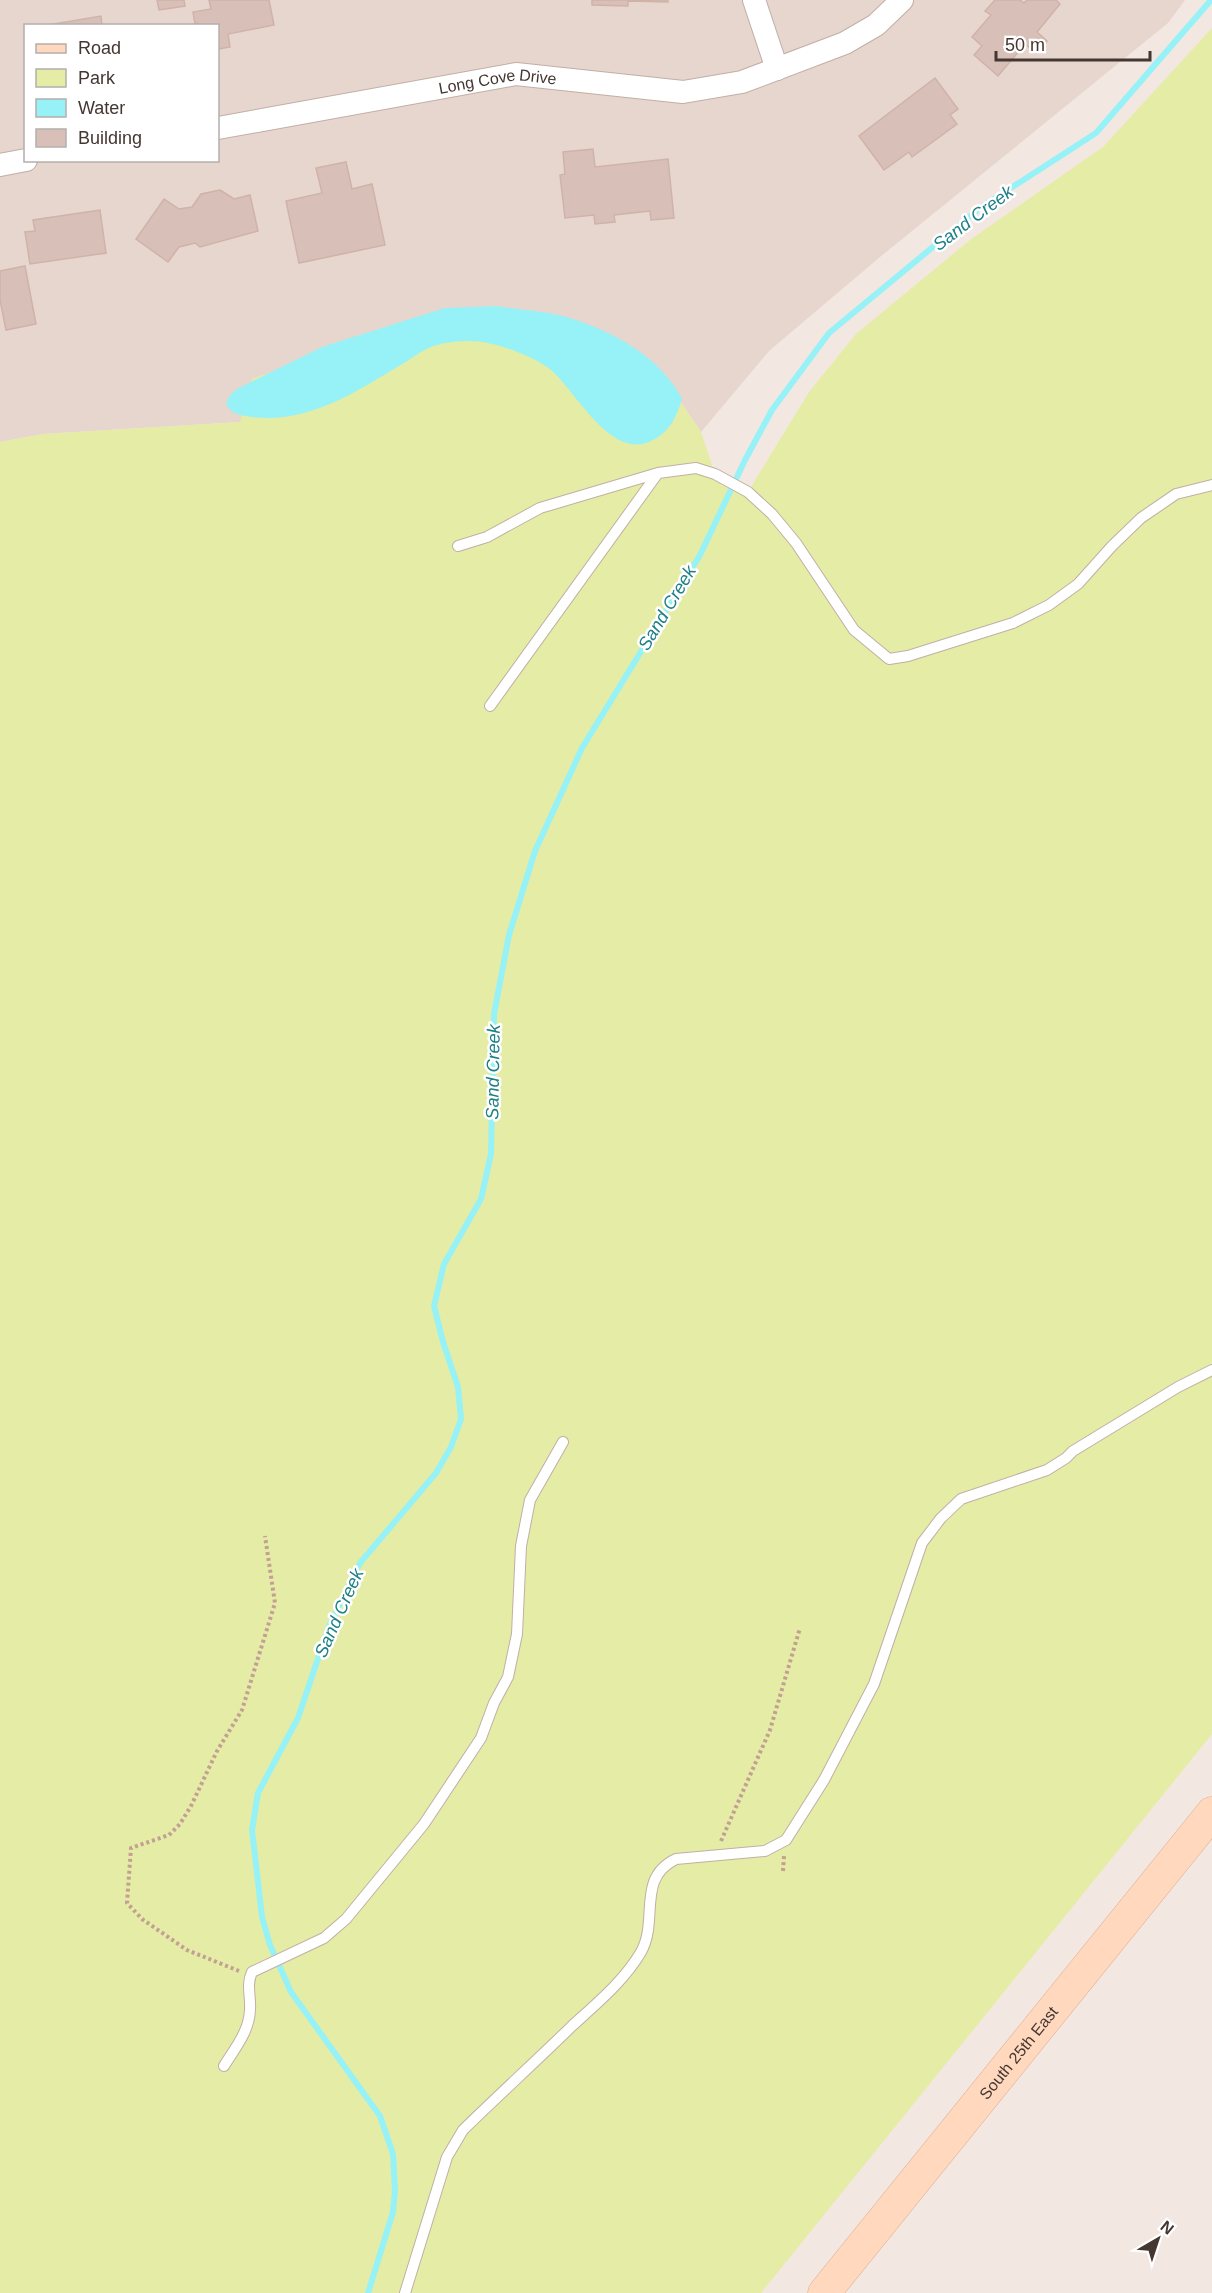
<svg xmlns="http://www.w3.org/2000/svg" width="1212" height="2293" viewBox="0 0 1212 2293" font-family="Arial,sans-serif">
  <style>
    .residential { fill: #e7d6ce; fill-rule: evenodd }
    .green { fill: #e5eca5 }
    .water { fill: #96f2f7 }
    .lines { fill: none; stroke-linecap: round; stroke-linejoin: round }
    .stream { stroke: #96f2f7; stroke-width: 6 }
    .building { fill: #d8c0b8; stroke: #d0b2a8; stroke-width: 1.5 }
    .lane-casing { stroke: #c1afa6; stroke-width: 12 }
    .street-casing { stroke: #c1afa6; stroke-width: 24 }
    .secondary-casing { stroke: #dead90; stroke-width: 33 }
    .path { stroke: #c2a093; stroke-width: 4; stroke-dasharray: 3 3; stroke-linecap: butt }
    .lane { stroke: #fff; stroke-width: 10 }
    .street { stroke: #fff; stroke-width: 22 }
    .secondary { stroke: #ffd8be; stroke-width: 32 }
    .labels { text-anchor: middle; stroke-width: 5; stroke-linejoin: round; paint-order: stroke }
    .street-label { font-size: 16px; fill: #443631; stroke: #fff }
    .water-label { font-size: 18px; font-style: italic; fill: #1d8087; stroke: #fff }
  </style>
  <rect width="100%" height="100%" fill="#f3e7e1"/>
  <path class="residential" d="M0 0H1185L1168 23 880 257 769 351 701 432 665 379 240 422 43 434 0 442ZM26 26H218V160H26Z"/>
  <path class="green" d="M1212 28V1734L761 2293H0V442L43 434 240 422 252 379 420 319 665 379 701 432 715 474 748 492 809 392 856 334 970 240 1103 147Z"/>
  <path class="water" d="M496 306C521 310 549 311 573 319 616 333 661 358 682 399 676 418 670 432 651 441 611 461 575 390 551 370 534 356 493 341 471 341 460 341 444 342 434 346 423 349 410 360 399 366 354 393 307 424 252 417 241 415 231 415 226 403L230 395 237 389 322 347 445 308Z"/>
  <g class="lines">
    <path class="stream" d="M368 2293 393 2212 395 2190 393 2154 380 2116 291 1992 270 1945 262 1917 252 1830 258 1793 298 1718 329 1626 360 1563 436 1473 451 1447 461 1419 458 1387 443 1342 434 1306 444 1264 481 1199 491 1154 494 1014 509 935 535 851 582 748 700 555 745 460 772 410 829 333 980 208 1096 133 1211 0"/>
  </g>
  <path class="building" d="M157 0H184L185 6 159 10Z
    M209 0H269L274 25 228 34 230 47 218 49V26H198L197 23 195 24 193 12 211 9Z
    M592 0H668V2L628 1V6L592 5Z
    M995 0H1020L1024 3 1027 0H1056L1060 4 1037 32 1047 41 1036 53 1025 44 998 76 974 55 982 46 972 37 991 15 985 11Z
    M101 16 102 26H42Z
    M935 78 958 109 950 115 957 124 912 157 909 152 884 170 859 136Z
    M593 149 595 167 668 159 674 218 651 220 650 211 614 215 615 222 595 224 594 215 565 218 560 175 565 174 563 152Z
    M346 162 352 189 372 184 385 245 299 263 286 201 322 193 316 168Z
    M220 190 234 199 250 195 258 231 200 247 195 243 179 247 168 262 136 239 164 199 179 209 192 207 201 194Z
    M100 210 106 253 30 264 25 232 35 231 33 220Z
    M25 266 36 324 6 330 0 300V271Z"/>
  <g class="lines">
    <defs>
      <path id="lane" d="M458 546 487 537 540 508 658 473 696 468 715 474 748 492 772 514 796 543 854 630 889 659 908 656 1013 623 1049 605 1078 584 1112 546 1141 518 1176 494 1212 485
        M490 706 658 473
        M224 2066C235 2048 249 2032 250 2010 251 1996 246 1985 252 1972L324 1938 346 1919 424 1824 481 1738 494 1703 508 1677 517 1634 521 1546 530 1500 563 1442
        M405 2293 447 2157 463 2130C499 2095 536 2061 572 2026 597 2003 624 1981 641 1952 659 1920 636 1878 676 1859L765 1851 786 1840 824 1780 874 1684 922 1543 941 1518 961 1499 1047 1470 1066 1458 1073 1451 1178 1387 1212 1370"/>
      <g id="street">
        <path d="M754 0 777 69"/>
        <path id="s1" d="M218 128 516 74 683 92 742 82 845 43 876 25 902 0"/>
        <path d="M0 165 26 160"/>
      </g>
      <g id="secondary">
        <path id="s2" d="M824 2293 1212 1813"/>
      </g>
    </defs>
    <use href="#lane" class="lane-casing"/>
    <use href="#street" class="street-casing"/>
    <use href="#secondary" class="secondary-casing"/>
    <path class="path" d="M721 1841 770 1730 800 1628
      M783 1871 784 1856
      M239 1971 187 1950 142 1919 127 1903 131 1848 169 1835 180 1824 191 1806 217 1751 242 1710 275 1603 265 1536"/>
    <use href="#lane" class="lane"/>
    <use href="#street" class="street"/>
    <use href="#secondary" class="secondary"/>
  </g>
  <g class="labels">
    <g class="street-label">
      <text dy="6" stroke="none"><textPath href="#s1" startOffset="284">Long Cove Drive</textPath></text>
      <text dy="6" stroke="none"><textPath href="#s2" startOffset="309">South 25th East</textPath></text>
    </g>
    <g class="water-label">
      <text transform="translate(973 218) rotate(-37)" y="6">Sand Creek</text>
      <text transform="translate(667 608) rotate(-59)" y="6">Sand Creek</text>
      <text transform="translate(493 1072) rotate(-89)" y="6">Sand Creek</text>
      <text transform="translate(339 1613) rotate(-66)" y="6">Sand Creek</text>
    </g>
  </g>
  <rect x="24" y="24" width="195" height="138" fill="#ffffff" stroke="#b4afad" stroke-width="1.5"/>
  <rect x="36" y="44" width="30" height="9" fill="#ffd8be" stroke="#b4afad" stroke-width="1.5"/>
  <text x="78" y="54" font-size="18" fill="#443631">Road</text>
  <rect x="36" y="69" width="30" height="18" fill="#e5eca5" stroke="#b4afad" stroke-width="1.5"/>
  <text x="78" y="84" font-size="18" fill="#443631">Park</text>
  <rect x="36" y="99" width="30" height="18" fill="#96f2f7" stroke="#b4afad" stroke-width="1.5"/>
  <text x="78" y="114" font-size="18" fill="#443631">Water</text>
  <rect x="36" y="129" width="30" height="18" fill="#d8c0b8" stroke="#b4afad" stroke-width="1.5"/>
  <text x="78" y="144" font-size="18" fill="#443631">Building</text>
  <g transform="translate(1158 2239) rotate(39)" stroke="#ffffff" stroke-width="4.5" paint-order="stroke">
  <path d="M0-4.5L10 22L0 15L-10 22Z" fill="#443631"/>
  <text y="-9" font-size="16" font-weight="bold" text-anchor="middle" fill="#443631">N</text>
  </g>
  <path d="M996 51v9h154v-9" fill="none" stroke="#443631" stroke-width="3"/>
  <text x="1005" y="51" font-size="18" fill="#443631" stroke="#ffffff" stroke-width="4.5" paint-order="stroke">50 m</text>
</svg>
